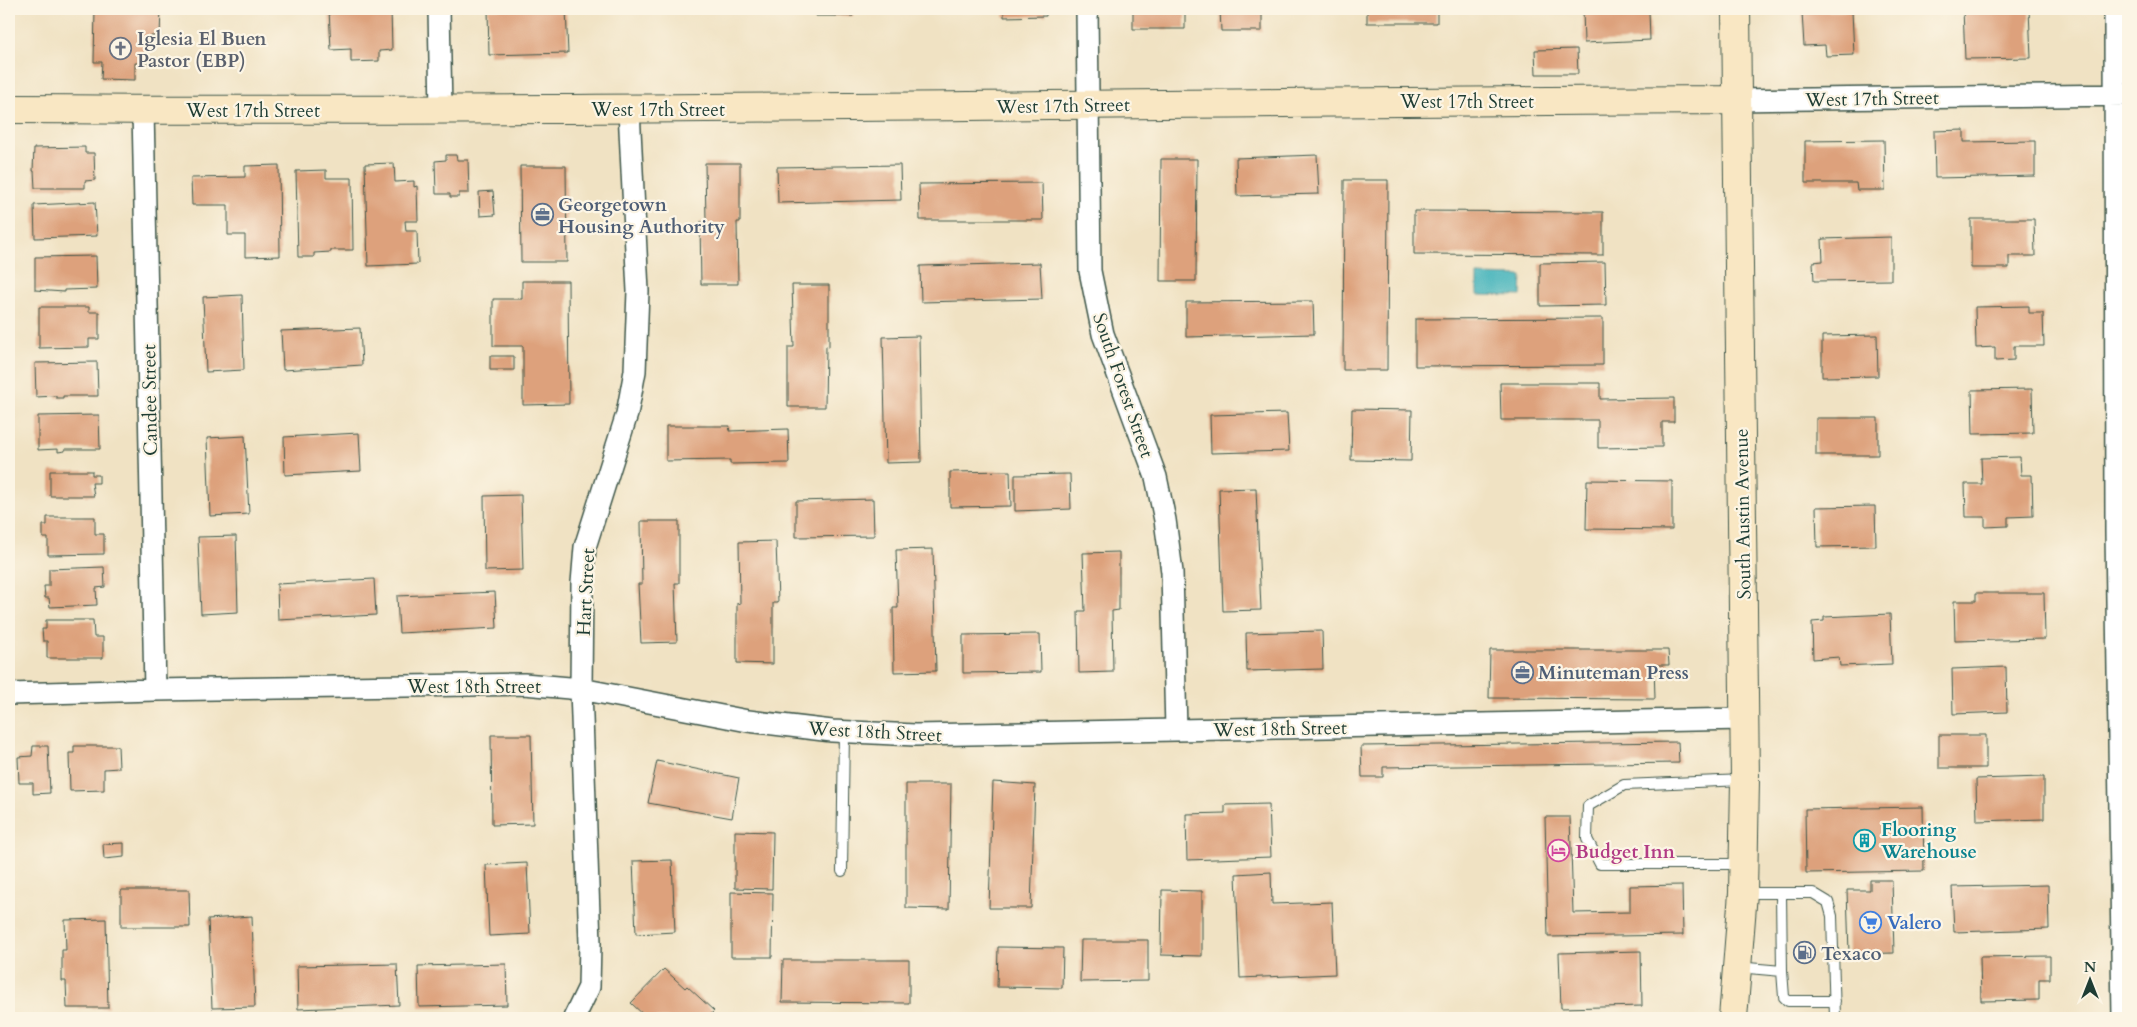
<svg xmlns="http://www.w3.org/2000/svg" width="2137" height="1027" viewBox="0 0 2137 1027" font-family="Cardo,serif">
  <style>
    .water { fill: #43b3bb; stroke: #317878 }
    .building { fill: #dda17c }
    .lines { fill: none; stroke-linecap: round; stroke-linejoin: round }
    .lane-casing { stroke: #3e5649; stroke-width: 12 }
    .street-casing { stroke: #3e5649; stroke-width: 24 }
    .secondary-casing { stroke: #3e5649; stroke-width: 30 }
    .lane { stroke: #fff; stroke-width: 10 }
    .street { stroke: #fff; stroke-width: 21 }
    .secondary { stroke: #f9e7c3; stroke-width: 28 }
    .labels { text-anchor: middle; stroke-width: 4.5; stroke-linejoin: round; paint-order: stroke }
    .worship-label { font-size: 19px; font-weight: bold; fill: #5b616d; stroke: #fcf5e5; text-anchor: start }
    .street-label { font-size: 19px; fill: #1f3d34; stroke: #fcf5e5 }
    .service-label { font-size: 19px; font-weight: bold; fill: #4e5e75; stroke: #fcf5e5; text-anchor: start }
    .culture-label { font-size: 19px; font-weight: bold; fill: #0d838f; stroke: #fcf5e5; text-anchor: start }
    .hotel-label { font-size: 19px; font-weight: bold; fill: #b23c85; stroke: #fcf5e5; text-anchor: start }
    .shop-label { font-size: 19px; font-weight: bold; fill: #366cbe; stroke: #fcf5e5; text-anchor: start }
  </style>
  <rect width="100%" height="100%" fill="#fcf5e5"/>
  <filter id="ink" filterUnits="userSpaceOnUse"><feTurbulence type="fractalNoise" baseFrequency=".02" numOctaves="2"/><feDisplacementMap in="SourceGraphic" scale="10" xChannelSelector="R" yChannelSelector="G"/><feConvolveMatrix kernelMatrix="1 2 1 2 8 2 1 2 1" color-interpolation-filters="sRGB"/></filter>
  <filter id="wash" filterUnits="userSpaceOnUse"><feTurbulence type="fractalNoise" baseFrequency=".0096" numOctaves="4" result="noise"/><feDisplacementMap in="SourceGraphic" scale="20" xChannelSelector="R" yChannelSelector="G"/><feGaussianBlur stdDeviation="1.12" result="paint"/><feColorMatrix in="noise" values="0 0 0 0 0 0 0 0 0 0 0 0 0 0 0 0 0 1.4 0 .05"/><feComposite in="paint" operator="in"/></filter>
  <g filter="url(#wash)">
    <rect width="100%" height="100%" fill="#f0e2c3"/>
    <path class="water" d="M1477 275 1522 276 1521 296 1477 295Z"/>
    <g id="blocks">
      <path class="building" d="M95 9H161L160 36H149L148 63H135V80L101 79 102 62H94Z
        M329 9H391L392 50 379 51V61L351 62V49L331 50Z
        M488 9H566L568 53 489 55Z
        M816 9H853V16H816Z
        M1004 9H1046V16L1004 17Z
        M1133 9 1185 10V29H1133Z
        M1220 9H1262V31H1221Z
        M1367 9H1437V23H1367Z
        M1583 9H1623V12L1649 11 1650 40 1584 43Z
        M1963 9H2029L2031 58 1965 59Z
        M1852 11 1854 55 1826 56 1825 45 1804 46 1802 12Z
        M1577 49 1578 74H1536L1535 50Z
        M1964 130V142L2035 141V176L1935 178 1934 131Z
        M1884 140 1885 190H1857L1856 183H1805V141Z
        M85 147V153H94L95 180 85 181V188H35L34 171H33L34 148Z
        M446 155H456L457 160H468L469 193H459V197H450V194H436L435 161 446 160Z
        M1317 155 1319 194 1237 196 1236 158Z
        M1161 159H1197L1196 281H1160Z
        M394 163 395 182 414 181V187L417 186 418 221H405L406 231H417L418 264 368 266 365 164Z
        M705 163H740V222H737L738 284H701L700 222H706Z
        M279 165 280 256 245 257V235H228V205H192L191 178 245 177V166Z
        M900 165 901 200 778 203 777 167Z
        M520 166H566L567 262H521Z
        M326 170V178H352L353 250H331V252L314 253V257H298L296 171Z
        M1344 180H1388L1387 370H1343Z
        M1042 183 1043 220H920L919 184Z
        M493 191 495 215 480 216 479 192Z
        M95 202 97 236 35 238 34 205Z
        M1414 211 1603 212V255L1414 254Z
        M1971 219H2034L2035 256H2009V268H1971Z
        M1891 237V280L1814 281 1813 262 1823 261 1822 239Z
        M96 256 97 289 64 290V292L35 290V257Z
        M1605 262 1606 305 1540 306V263Z
        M1040 263 1042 299 921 302 920 266Z
        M522 281H568L569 404 523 405V346H493V299H522Z
        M792 285H829V347L826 346 825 407H788V347H794Z
        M242 295 244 370 206 372 203 297Z
        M1313 301 1314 334 1186 337V302Z
        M2029 306V313H2043L2044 346H2014V360L1995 361V347L1976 348 1975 307Z
        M39 307H89V312H99V339H89V347L39 348Z
        M1603 318V365L1415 366V319Z
        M360 328 362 365 283 370 281 331Z
        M1877 335 1878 376 1822 377V336Z
        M919 336 921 462 886 463 883 337Z
        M490 356H514V370H490Z
        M97 362 98 396H63V398H56V396L36 397 35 363Z
        M1500 383H1600V399L1674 398V422H1662V447L1598 448V420H1501Z
        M2032 389 2033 433 1973 434 1972 390Z
        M1352 409 1412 410 1411 461 1351 460Z
        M1287 413 1289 451 1211 453 1210 415Z
        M99 415 100 449H65V451L58 452V449L38 450V416Z
        M1816 418H1878V455H1816Z
        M666 426H730L729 431 788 429 789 463 730 464V460L666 461Z
        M359 433 361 471 285 475 284 437Z
        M245 436 249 514 210 516 207 438Z
        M2020 457 2021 475H2032L2033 516 2008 517V526L1985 527V517H1966L1965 484H1982L1981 458Z
        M50 471H92V475H99V483H92L94 496H50Z
        M1010 471 1011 506 950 507V472Z
        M1070 474 1071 509 1015 511V475Z
        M1587 480 1672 481V530L1586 529Z
        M1256 488 1261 610 1223 611 1219 489Z
        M521 495 523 570 485 571 484 496Z
        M873 499 874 536 796 537V501Z
        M1875 506 1876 546 1817 547 1816 507Z
        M47 517H95V534H104V554L48 555V538H43V525H47Z
        M641 521H679V583H675L677 642 641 643 638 584H642Z
        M236 536 238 612 201 614 198 537Z
        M776 541 778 603H773V664L737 663V603L740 604 739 542Z
        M933 549 936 671 894 672 893 608H898L896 550Z
        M1119 552V610L1112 611 1113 672 1079 673 1078 611H1085L1083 553Z
        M104 567 105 587 96 588 97 605 50 607 49 598H45L44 586H49V569Z
        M374 579 376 615 278 620 277 584Z
        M495 592 497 628 399 633 397 596Z
        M1976 593H2044L2045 639 1955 641 1954 601H1976Z
        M1890 614 1892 664 1840 666 1839 657 1813 659 1812 622 1824 621V617Z
        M46 620H93L94 637H103V658H47V641H43L42 629H46Z
        M1322 631 1323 669 1247 671 1246 633Z
        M1040 634 1041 672 963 673V635Z
        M1490 650H1668L1669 665H1654L1655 699 1489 698Z
        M2006 667 2007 712 1953 714 1952 669Z
        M491 735H531L533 824 492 825Z
        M1939 735H1986V768H1939Z
        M1678 742 1679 763 1383 767V777H1362L1361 746Z
        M33 746H48L50 793 33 794V783H19L18 757 32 756Z
        M74 746H118L119 768 104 769V790L70 791 69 753H74Z
        M657 761 739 778 732 818 648 803Z
        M2044 777V819L1977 821 1976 779Z
        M993 782 1035 785 1031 908H989Z
        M906 784H951L949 909 906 908Z
        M1269 804 1271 857 1187 860 1186 814 1225 813V805Z
        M1923 807 1924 871 1806 873 1805 809Z
        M1545 817H1570L1573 913 1630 912V886L1682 885 1683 935 1548 937Z
        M735 831 773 832 772 889 735 888Z
        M124 843V857L104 859 103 844Z
        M672 860 675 932 636 934 633 861Z
        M527 863 530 934 489 936 486 865Z
        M1271 872 1272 904 1332 902 1335 974 1240 978 1236 874Z
        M1870 880H1892L1894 953 1849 954 1847 890H1870Z
        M2048 885 2049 929 1954 932 1952 887Z
        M121 890H189L190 927H121Z
        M1162 890 1202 891V956L1161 955Z
        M731 892 773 893 772 957H731Z
        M252 916 255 1007 212 1008 208 919Z
        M106 919 108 1008H67L66 981H62V950H66L65 920Z
        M1081 940H1148V981L1080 982Z
        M998 947 1063 948 1062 988 997 987Z
        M1641 951 1642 1006 1561 1008 1559 953Z
        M2050 956V979H2039V1000L1981 1001 1980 957Z
        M783 960H909V1003L782 1002Z
        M397 964 399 1005 298 1009 297 966Z
        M506 964 507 1005 419 1007 418 966Z
        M664 969 685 988 687 986 714 1011 710 1015 714 1018H647L631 1003Z"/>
    </g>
  </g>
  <g filter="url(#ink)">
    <use href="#blocks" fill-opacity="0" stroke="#3e5649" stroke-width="1"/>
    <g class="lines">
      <defs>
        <path id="lane" d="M1743 864H1600L1587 839 1588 806 1624 785 1744 780
          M842 871 844 732
          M1744 893H1813L1828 902 1832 916 1835 1018
          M1737 967 1782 971 1781 893
          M1782 971 1784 997 1788 1001H1835"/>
        <path id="street" d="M439 9 441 110
          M1087 9 1090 271 1103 334 1156 477 1165 520 1172 572 1176 730
          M2115 9 2116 532 2123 1018
          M1737 100 2128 95
          M143 110 155 690
          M9 694 155 690 524 684 581 689 748 721 832 731 915 735 1745 719
          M574 1018 589 987 590 943 581 689 582 583 585 547 627 414 635 371 638 291 629 110"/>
        <path id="secondary" d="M9 109C585 113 1161 102 1737 100
          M1733 1018 1743 893 1745 780 1736 9"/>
      </defs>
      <use href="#lane" class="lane-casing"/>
      <use href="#street" class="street-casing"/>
      <use href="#secondary" class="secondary-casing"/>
      <use href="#lane" class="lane"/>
      <use href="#street" class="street"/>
      <use href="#secondary" class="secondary"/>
    </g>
  </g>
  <defs>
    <symbol id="church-ring" viewBox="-11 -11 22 22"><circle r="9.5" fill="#fcf5e5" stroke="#6b7280" stroke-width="1.5"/><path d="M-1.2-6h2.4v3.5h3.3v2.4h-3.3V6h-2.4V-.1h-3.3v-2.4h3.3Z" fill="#6b7280"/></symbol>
    <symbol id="office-ring" viewBox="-11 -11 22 22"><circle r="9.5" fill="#fcf5e5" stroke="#5c6f8a" stroke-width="1.5"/><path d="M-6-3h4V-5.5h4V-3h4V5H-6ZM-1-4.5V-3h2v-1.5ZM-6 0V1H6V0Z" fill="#5c6f8a"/></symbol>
    <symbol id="building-ring" viewBox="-11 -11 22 22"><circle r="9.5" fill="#fcf5e5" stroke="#0f9aa8" stroke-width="1.5"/><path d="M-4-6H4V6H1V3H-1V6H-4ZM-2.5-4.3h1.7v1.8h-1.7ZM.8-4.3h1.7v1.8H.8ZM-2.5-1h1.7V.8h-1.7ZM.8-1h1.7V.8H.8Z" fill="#0f9aa8"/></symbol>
    <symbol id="hotel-ring" viewBox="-11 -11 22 22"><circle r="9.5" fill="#fcf5e5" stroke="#d1479c" stroke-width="1.5"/><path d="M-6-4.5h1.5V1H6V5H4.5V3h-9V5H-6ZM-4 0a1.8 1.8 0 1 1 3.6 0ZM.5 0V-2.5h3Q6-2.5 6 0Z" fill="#d1479c"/></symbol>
    <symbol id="supermarket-ring" viewBox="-11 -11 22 22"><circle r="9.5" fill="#fcf5e5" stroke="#3f7fe0" stroke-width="1.5"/><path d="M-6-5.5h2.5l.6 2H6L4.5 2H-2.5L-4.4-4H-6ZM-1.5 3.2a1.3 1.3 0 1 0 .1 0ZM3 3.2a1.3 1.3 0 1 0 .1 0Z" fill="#3f7fe0"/></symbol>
    <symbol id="fuel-ring" viewBox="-11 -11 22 22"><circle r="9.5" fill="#fcf5e5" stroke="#5c6f8a" stroke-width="1.5"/><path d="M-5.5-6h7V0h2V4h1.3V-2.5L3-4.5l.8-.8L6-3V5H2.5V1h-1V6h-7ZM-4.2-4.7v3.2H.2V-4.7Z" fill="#5c6f8a"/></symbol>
  </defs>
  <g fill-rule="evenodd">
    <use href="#church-ring" x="108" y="36" width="25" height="25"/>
    <use href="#office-ring" x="530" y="202" width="25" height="25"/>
    <use href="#office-ring" x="1510" y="660" width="25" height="25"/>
    <use href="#building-ring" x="1852" y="828" width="25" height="25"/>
    <use href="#hotel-ring" x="1546" y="838" width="25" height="25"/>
    <use href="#supermarket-ring" x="1858" y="910" width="25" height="25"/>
    <use href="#fuel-ring" x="1792" y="940" width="25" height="25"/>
  </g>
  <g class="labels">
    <g class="worship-label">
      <text x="137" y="45">Iglesia El Buen<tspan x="137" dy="22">Pastor (EBP)</tspan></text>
    </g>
    <g class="street-label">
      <text transform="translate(1872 98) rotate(-1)" y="7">West 17th Street</text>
      <text x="1467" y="108">West 17th Street</text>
      <text transform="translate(1063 105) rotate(-1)" y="7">West 17th Street</text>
      <text x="658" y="116">West 17th Street</text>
      <text x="253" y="117">West 17th Street</text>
      <text transform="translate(1124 385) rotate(71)" y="7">South Forest Street</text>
      <text transform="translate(149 400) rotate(-91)" y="7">Candee Street</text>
      <text transform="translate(1742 514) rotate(-91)" y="7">South Austin Avenue</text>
      <text transform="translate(585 592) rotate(-87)" y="7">Hart Street</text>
      <text x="474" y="693">West 18th Street</text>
      <text transform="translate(1280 728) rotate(-1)" y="7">West 18th Street</text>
      <text transform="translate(875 731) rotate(3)" y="7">West 18th Street</text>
    </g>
    <g class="service-label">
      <text x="558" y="211">Georgetown<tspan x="558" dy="22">Housing Authority</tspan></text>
      <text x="1538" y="679">Minuteman Press</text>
      <text x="1821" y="960">Texaco</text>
    </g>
    <g class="culture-label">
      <text x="1881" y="836">Flooring<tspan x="1881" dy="22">Warehouse</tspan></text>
    </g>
    <g class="hotel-label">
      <text x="1575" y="858">Budget Inn</text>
    </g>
    <g class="shop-label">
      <text x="1887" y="929">Valero</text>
    </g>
  </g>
  <rect width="2137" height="1027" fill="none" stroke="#fcf5e5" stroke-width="30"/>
  <g transform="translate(2090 980)" stroke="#fcf5e5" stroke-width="4" paint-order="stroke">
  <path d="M0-4L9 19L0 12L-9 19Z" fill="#1f3d34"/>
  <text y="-8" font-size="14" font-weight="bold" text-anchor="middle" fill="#1f3d34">N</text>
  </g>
</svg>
